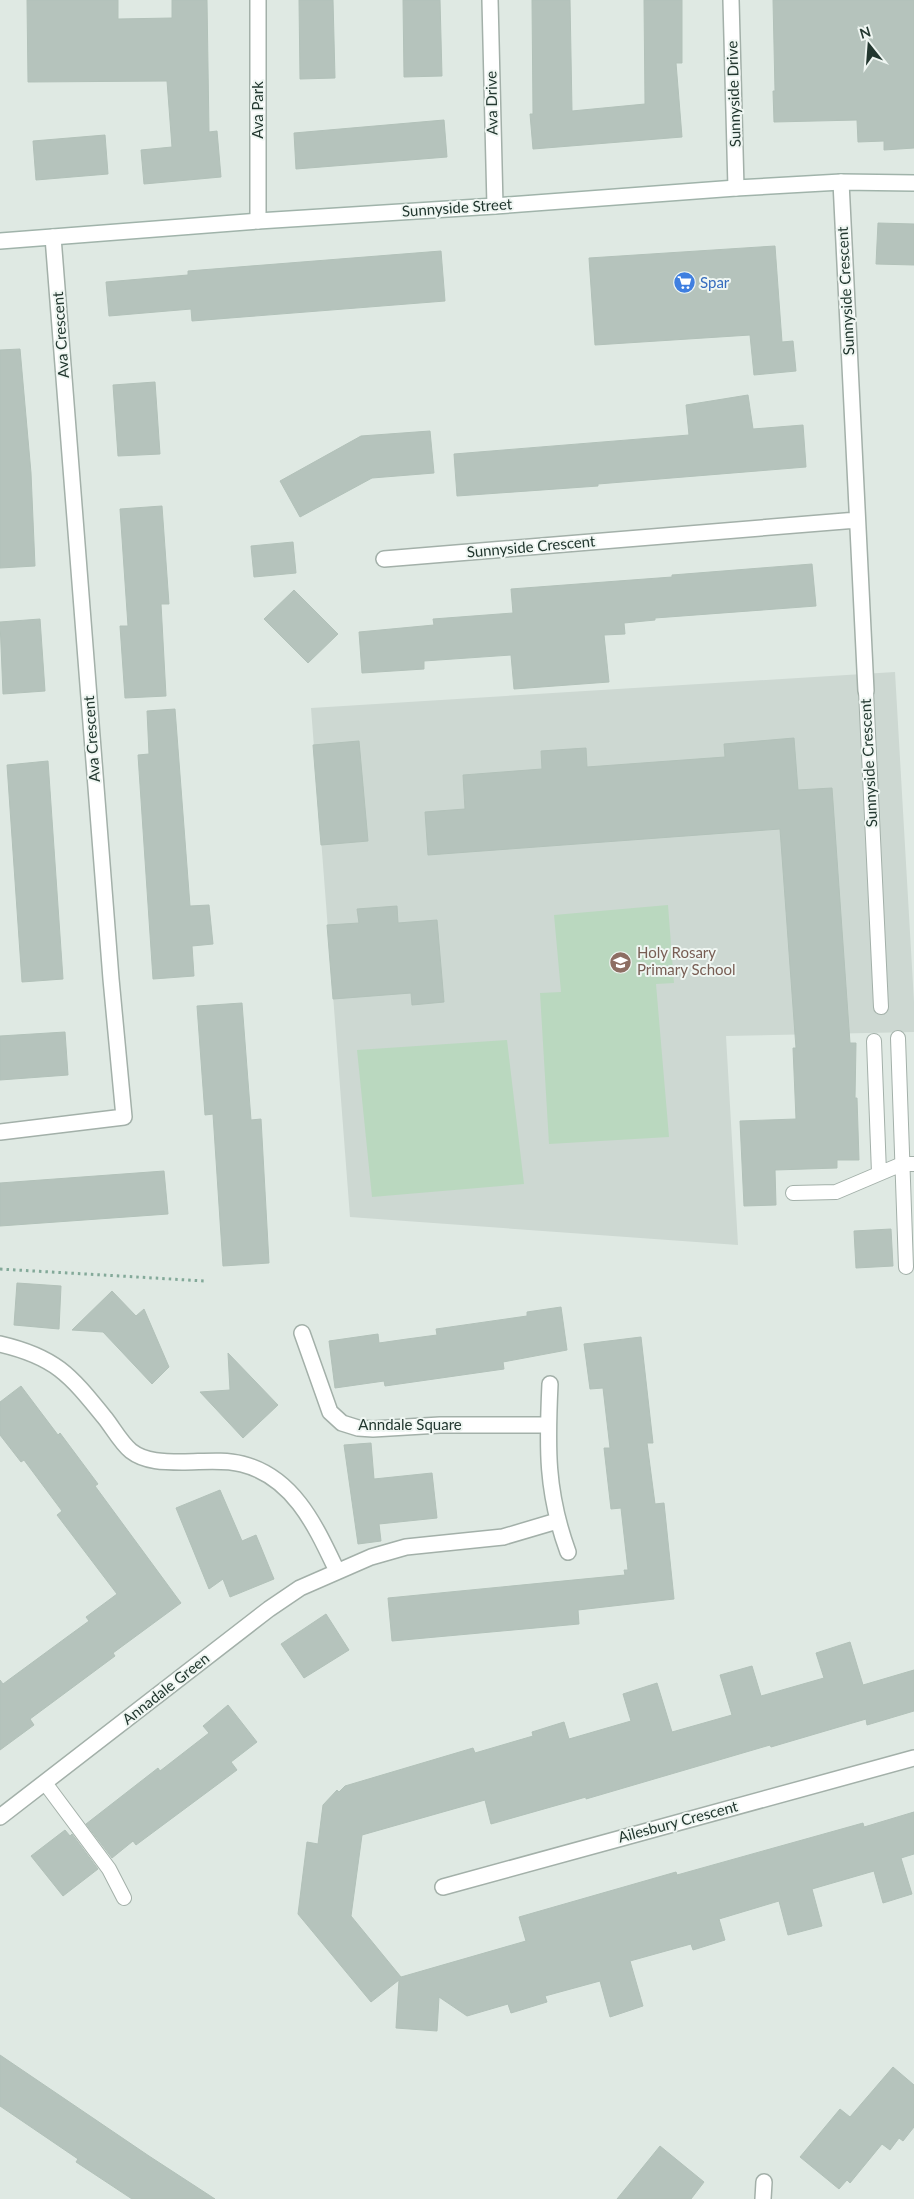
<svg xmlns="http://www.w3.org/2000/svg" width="914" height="2199" viewBox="0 0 914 2199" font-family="Lato,sans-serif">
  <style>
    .built { fill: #cdd8d2 }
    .green { fill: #bad8bf }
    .building { fill: #b5c3bc; stroke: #b2c1b9 }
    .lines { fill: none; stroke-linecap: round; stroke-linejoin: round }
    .lane-casing { stroke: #a3b0a9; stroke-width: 16 }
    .street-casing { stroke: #a3b0a9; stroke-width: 18 }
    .secondary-casing { stroke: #a0b3aa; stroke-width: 18 }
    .path { stroke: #83a999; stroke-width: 3; stroke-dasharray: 2.5 4; stroke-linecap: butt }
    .lane { stroke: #fff; stroke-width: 14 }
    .street { stroke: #fff; stroke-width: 15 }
    .secondary { stroke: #fff; stroke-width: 15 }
    .labels { text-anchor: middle; stroke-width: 4; stroke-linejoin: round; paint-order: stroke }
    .street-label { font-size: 15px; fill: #22372f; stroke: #eff6f2 }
    .shop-label { font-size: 15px; fill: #366cbe; stroke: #eff6f2; text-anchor: start }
    .education-label { font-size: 15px; fill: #785e54; stroke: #eff6f2; text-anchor: start }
  </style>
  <rect width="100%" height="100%" fill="#dfe9e3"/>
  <path class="built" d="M895 672 914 1002V1032L726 1036 738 1245 350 1217 311 708Z"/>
  <path class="green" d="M668 905 674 983 656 984 669 1137 549 1144 540 993 561 992 554 915Z
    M507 1040 524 1184 372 1197 357 1050Z"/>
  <path class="building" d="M27 0H118V19L172 18V0H207L209 132 217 131 221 177 144 184 141 150 172 147 167 81 28 82Z
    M299 0H333L335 78 300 79Z
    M403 0H440L442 76 404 77Z
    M532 0H570L572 111 645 104 644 0H682V63H676L682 137 533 149 530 114H533Z
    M773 0H914V148L884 150V141L858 142 857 120 774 122 773 91H775Z
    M444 120 447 157 296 169 294 133Z
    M105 135 108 174 36 180 33 141Z
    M878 223 914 224V265L876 264Z
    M775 246 782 342 793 341 796 371 754 375 750 335 595 345 589 258Z
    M441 251 445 301 192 321 191 309 109 316 106 282 188 275V271Z
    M20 349 31 473 35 566 0 568V350Z
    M155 382 160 454 118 456 113 385Z
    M748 395 753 429 803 425 806 467 598 484V486L457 496 454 454 689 435 686 405Z
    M430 431 434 473 372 478 300 517 280 481 361 436Z
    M162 506 169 604H161L166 696 125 698 120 626H128L120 509Z
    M293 542 296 573 254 577 251 546Z
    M812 564 816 606 655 618V620L624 623 625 634 604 635 609 682 514 689 511 655 424 661V669L362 673 359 632 434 625 433 619 513 613 511 589 672 577V575Z
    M294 590 338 634 308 663 264 619Z
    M40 619 45 691 3 694 0 622Z
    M175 709 190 906 209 905 213 944 192 946 194 976 153 979 138 755 149 754 147 711Z
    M794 738 798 790 832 788 850 1043H856L855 1098H857L859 1160H837V1168L775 1170 776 1205 744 1206 740 1121 796 1119 793 1048H796L780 829 428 855 425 812 465 809 463 775 542 769 541 751 586 748 587 767 725 757 724 744Z
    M359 741 368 841 321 845 313 745Z
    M48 761 63 979 22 982 7 765Z
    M397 906 398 923 437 920 444 1002 412 1005 411 993 333 999 327 925 359 923 357 909Z
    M242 1003 251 1120 261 1119 269 1263 223 1266 213 1114 205 1115 197 1006Z
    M65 1032 68 1075 0 1080V1036Z
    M164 1171 168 1214 0 1226V1183Z
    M891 1229 893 1266 856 1268 854 1231Z
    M17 1283 61 1286 59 1329 14 1325Z
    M112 1291 136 1316 144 1309 169 1367 152 1384 103 1332 72 1330Z
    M561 1307 567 1350 503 1362 504 1369 385 1386 384 1381 335 1388 329 1341 378 1334 379 1343 407 1339 437 1335 436 1329 527 1316V1312Z
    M641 1337 653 1443H647L655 1504 664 1503 674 1599 578 1610 579 1624 392 1641 388 1598 625 1575 624 1570H628L621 1508 611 1509 604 1448H610L603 1388 590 1389 584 1344Z
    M228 1353 278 1405 243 1438 200 1392 230 1390Z
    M21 1386 58 1435 60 1433 98 1484 95 1486 181 1603 113 1653 115 1656 30 1719 34 1725 0 1750V1680L3 1684 67 1637 89 1621 86 1617 117 1594 57 1515 62 1511 24 1460 21 1462 0 1435V1402Z
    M371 1443 374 1479 432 1473 437 1518 379 1524 381 1541 358 1544 344 1445Z
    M220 1490 242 1541 256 1535 274 1579 230 1597 223 1579 209 1589 176 1508Z
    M326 1614 349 1650 304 1678 281 1644Z
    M850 1642 863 1685 914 1670V1711L867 1725 866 1719 771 1747 770 1745 586 1799V1797L491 1824 485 1800 362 1835 351 1916 401 1977 526 1941 519 1917 676 1872 677 1875 863 1823 864 1827 914 1812V1854L901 1858 912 1894 883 1903 874 1871 812 1889 822 1926 788 1935 779 1901 719 1919 725 1940 693 1950 691 1944 630 1961 643 2006 610 2017 600 1981 545 1996 547 2002 511 2013 508 2004 467 2016 439 1997 437 2031 396 2028 399 1980 371 2002 298 1914 307 1842 318 1844 323 1805 337 1790 339 1792 345 1786 473 1748 475 1753 533 1736 532 1732 564 1722 569 1739 631 1721 623 1694 657 1683 672 1732 732 1715 720 1675 752 1666 761 1696 824 1678 816 1653Z
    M228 1705 257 1742 231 1762 237 1770 136 1845 133 1841 112 1858 86 1824 158 1768 160 1771 209 1733 203 1726Z
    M65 1830 70 1836 72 1834 98 1869 63 1896 31 1856Z
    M0 2055 149 2156 215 2199H132L76 2162 78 2159 0 2106Z
    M893 2067 914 2085V2127L903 2141 899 2138 890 2150 882 2144 850 2183 847 2180 839 2189 800 2157 840 2109 850 2117Z
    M660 2146 704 2182 691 2199H617Z"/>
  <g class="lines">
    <defs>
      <path id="lane" d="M866 691 881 1007
        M898 1038 906 1267
        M874 1041 879 1173
        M793 1193 836 1192 902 1164H914
        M45 1783 109 1869 124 1898"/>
      <path id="street" d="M490 0 495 206
        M731 0 736 188
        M841 182 866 691
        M258 221V0
        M384 559 857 520
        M0 1132 124 1117 111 979 53 237
        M302 1333 330 1412 342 1423 358 1428 373 1429 440 1425H548
        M0 1344C56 1357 70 1375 105 1418 113 1428 121 1443 131 1451 145 1462 165 1462 182 1462 202 1462 223 1459 242 1464 294 1477 316 1527 337 1571
        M550 1384C547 1447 546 1492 568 1552
        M0 1817 269 1609 300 1588 371 1557 406 1547 503 1537 557 1521
        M443 1887 914 1758
        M763 2199 764 2182"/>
      <path id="secondary" d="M0 241 258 221 495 206 736 188 841 182 914 183"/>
    </defs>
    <use href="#lane" class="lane-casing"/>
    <use href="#street" class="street-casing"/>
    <use href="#secondary" class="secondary-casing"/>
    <path class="path" d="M0 1269 205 1281"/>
    <use href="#lane" class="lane"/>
    <use href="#street" class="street"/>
    <use href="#secondary" class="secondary"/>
  </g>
  <defs>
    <symbol id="supermarket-disc" viewBox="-11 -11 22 22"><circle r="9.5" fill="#3f7fe0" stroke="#eff6f2"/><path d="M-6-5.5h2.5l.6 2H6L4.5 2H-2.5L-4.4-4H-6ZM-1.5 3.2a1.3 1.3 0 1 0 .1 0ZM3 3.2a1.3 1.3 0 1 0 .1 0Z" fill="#fff"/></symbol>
    <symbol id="school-disc" viewBox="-11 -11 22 22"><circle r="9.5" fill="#8d6e63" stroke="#eff6f2"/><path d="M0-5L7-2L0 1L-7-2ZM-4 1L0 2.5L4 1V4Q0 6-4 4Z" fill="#fff"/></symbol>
  </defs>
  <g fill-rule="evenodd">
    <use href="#supermarket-disc" x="672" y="270" width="25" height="25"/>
    <use href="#school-disc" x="608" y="950" width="25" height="25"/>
  </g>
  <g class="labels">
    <g class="street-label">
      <text transform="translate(734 94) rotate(-92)" y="5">Sunnyside Drive</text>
      <text transform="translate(492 103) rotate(-91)" y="5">Ava Drive</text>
      <text transform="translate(258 110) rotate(-90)" y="5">Ava Park</text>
      <text transform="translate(457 208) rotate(-4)" y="5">Sunnyside Street</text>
      <text transform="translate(846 291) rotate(-93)" y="5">Sunnyside Crescent</text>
      <text transform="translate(61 335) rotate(-94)" y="5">Ava Crescent</text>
      <text transform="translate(531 547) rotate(-5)" y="5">Sunnyside Crescent</text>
      <text transform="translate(92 739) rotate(-94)" y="5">Ava Crescent</text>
      <text transform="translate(869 763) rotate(-93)" y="5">Sunnyside Crescent</text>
      <text x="410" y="1430">Anndale Square</text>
      <text transform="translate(166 1689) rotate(-38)" y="5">Annadale Green</text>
      <text transform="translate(678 1822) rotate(-15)" y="5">Ailesbury Crescent</text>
    </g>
    <g class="shop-label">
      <text x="700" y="288">Spar</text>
    </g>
    <g class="education-label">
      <text x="637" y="958">Holy Rosary<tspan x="637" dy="17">Primary School</tspan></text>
    </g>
  </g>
  <g transform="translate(869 45) rotate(343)" stroke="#eff6f2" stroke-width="4" paint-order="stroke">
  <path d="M0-4L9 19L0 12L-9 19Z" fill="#22372f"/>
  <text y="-8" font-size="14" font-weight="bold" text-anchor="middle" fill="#22372f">N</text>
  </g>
</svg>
